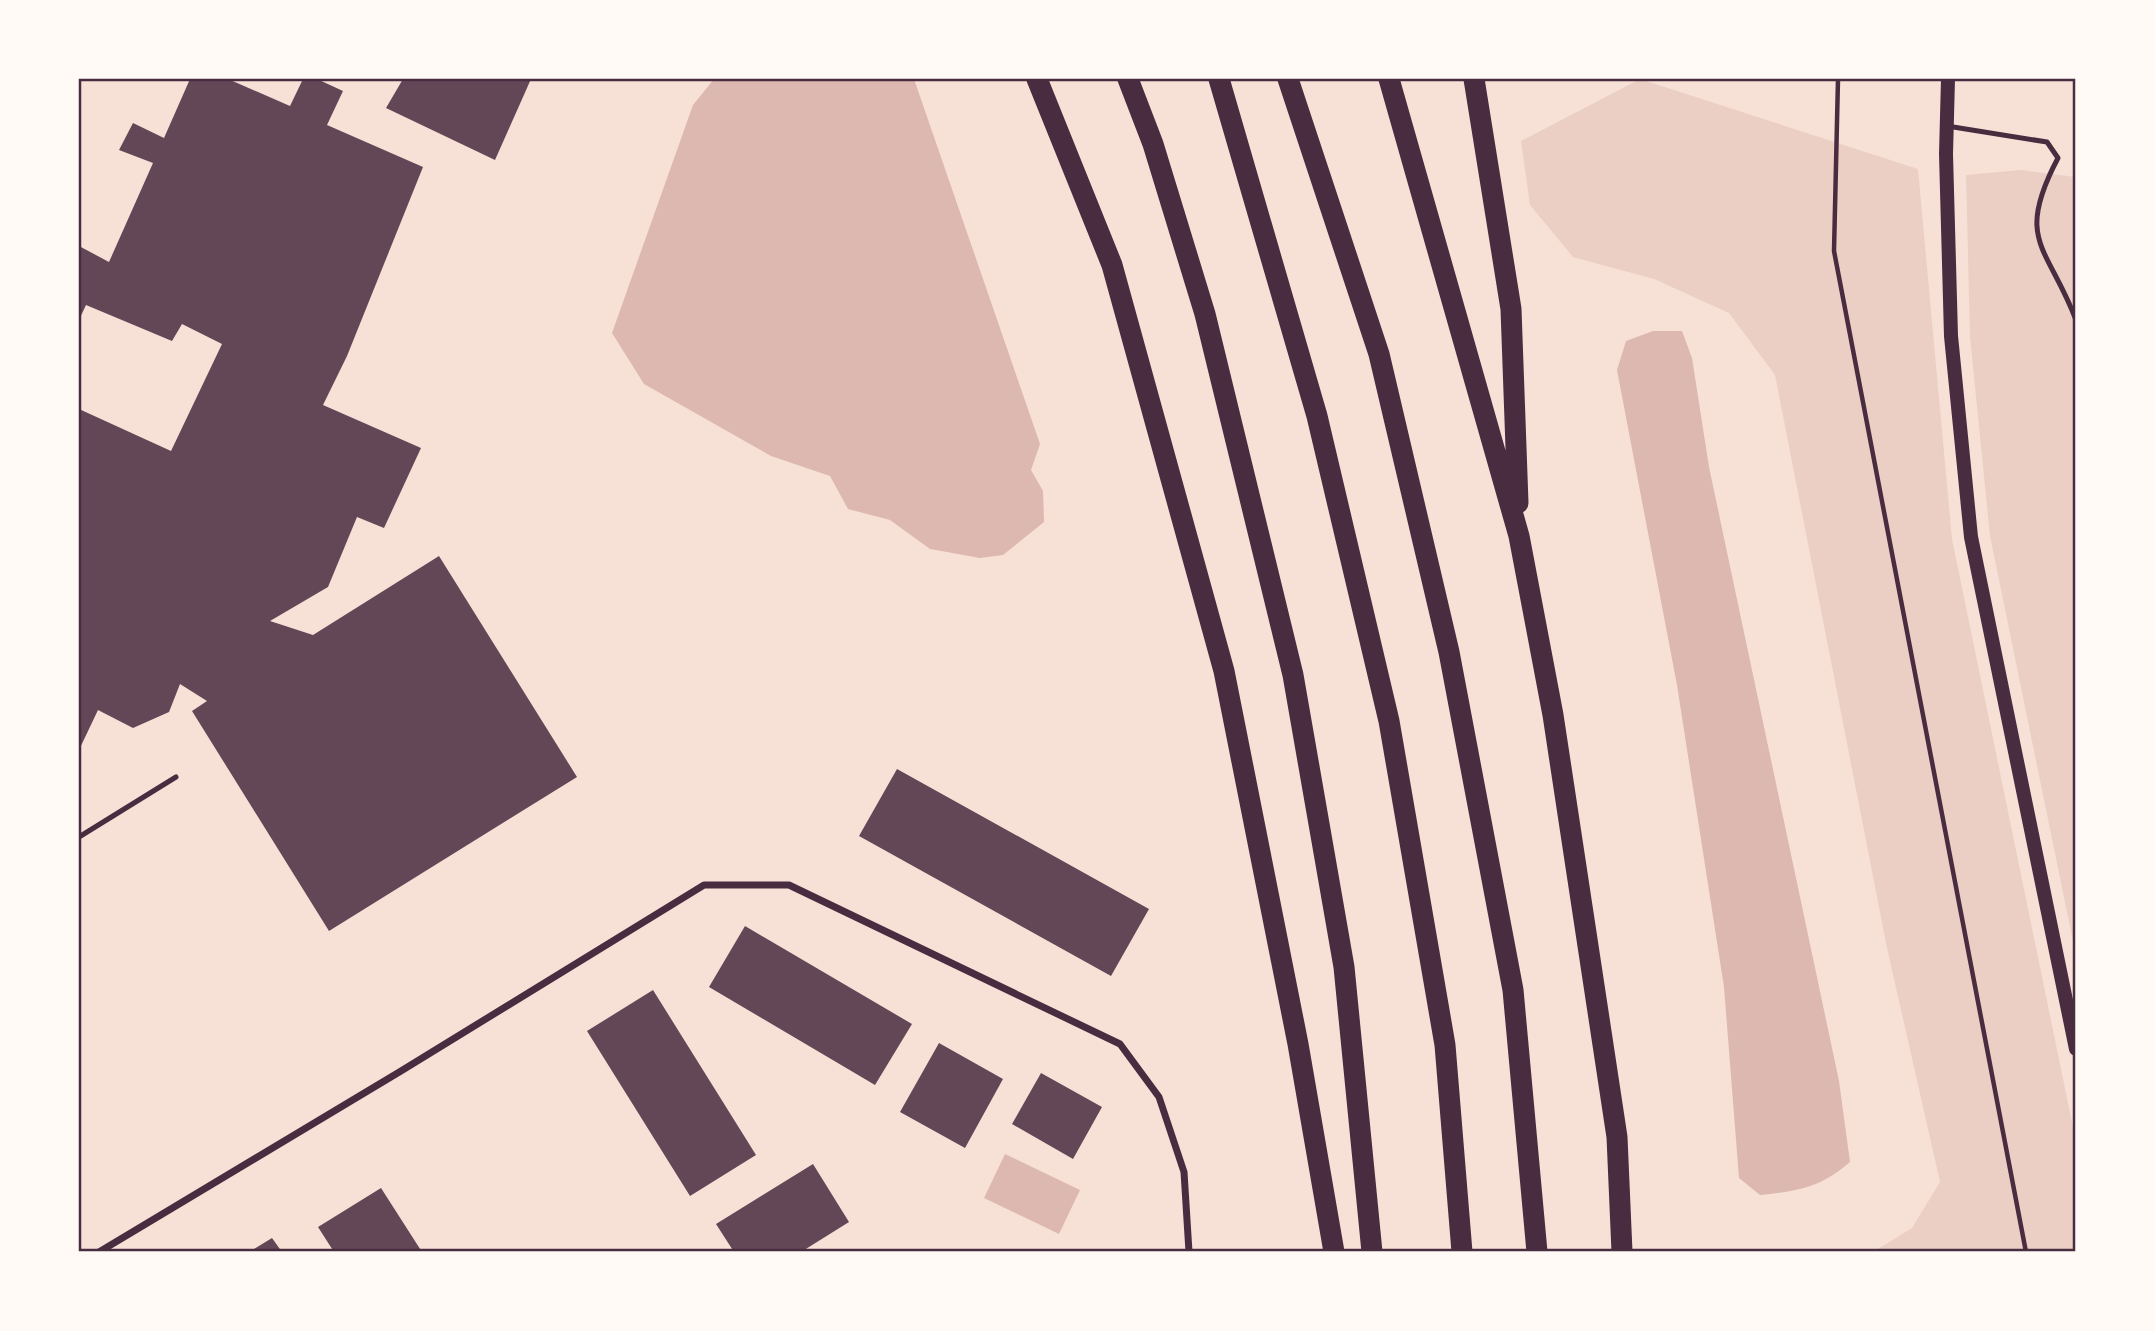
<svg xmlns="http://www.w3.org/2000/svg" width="2155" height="1331" viewBox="0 0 2155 1331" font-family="Rubik,sans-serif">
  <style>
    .green { fill: #ebcfc5 }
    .water { fill: #dcb8b0 }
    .building { fill: #644757 }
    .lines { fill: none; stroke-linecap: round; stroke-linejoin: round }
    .path { stroke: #4a2c40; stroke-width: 4.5 }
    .service { stroke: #4a2c40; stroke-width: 5 }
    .minor { stroke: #4a2c40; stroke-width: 7 }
    .secondary { stroke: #4a2c40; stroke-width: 14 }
    .motorway { stroke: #4a2c40; stroke-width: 21 }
    .neatline { fill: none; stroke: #4a2c40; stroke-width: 2.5 }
  </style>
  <rect width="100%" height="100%" fill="#f7e1d7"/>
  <path class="green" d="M1640 79 1918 169 1952 539 2076 1142V1252H1873L1912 1228 1940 1182 1887 948 1775 375 1729 313 1654 279 1573 257 1530 205 1521 141Z
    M2021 170 2076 177V956L1990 536 1970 337 1966 175Z"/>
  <path class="water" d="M714 79H914L1040 444 1031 470 1043 491 1044 522 1003 555 980 558 930 549 890 520 848 509 830 476 771 456 644 384 612 333 693 105Z
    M1653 331H1682L1692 358 1709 467 1839 1081 1850 1162C1820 1188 1798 1191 1760 1195L1739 1178 1724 987 1677 685 1617 370 1626 341Z
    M1005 1154 1080 1190 1059 1234 984 1198Z"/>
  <path class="building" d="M190 79H228L290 106 303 79H317L343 91 327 125 423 167 347 356 323 405 421 448 384 528 357 517 328 587 270 621 313 635 439 556 577 777 329 931 192 711 207 701 180 684 169 712 133 728 98 710 79 750V409L171 451 222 344 182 324 172 341 86 305 79 320V246L109 262 153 163 119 150 133 123 164 138Z
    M403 79H531L495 160 386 108Z
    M897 769 1149 909 1111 976 859 836Z
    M745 926 912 1024 875 1085 709 987Z
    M653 990 756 1155 690 1196 587 1031Z
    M939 1043 1003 1079 965 1148 900 1112Z
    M1041 1073 1102 1107 1073 1159 1012 1124Z
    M813 1164 849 1222 801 1252H734L716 1224Z
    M381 1188 422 1252H334L318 1227Z
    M272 1238 282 1252H249Z"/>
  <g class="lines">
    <path class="path" d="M1838 79 1834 251 2026 1252"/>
    <path class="service" d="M1947 126 2047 142 2058 158C2014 241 2048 246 2076 320
      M79 837 176 777"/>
    <path class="minor" d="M99 1252 401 1071 704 885H789L1120 1044 1159 1097 1184 1172 1189 1252"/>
    <path class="secondary" d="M1948 79 1946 154 1951 336 1971 537 2076 1049"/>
    <path class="motorway" d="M1037 79 1112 265 1224 671 1298 1044 1334 1252
      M1128 79 1153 144 1205 314 1293 675 1344 967 1372 1252
      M1219 79 1317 416 1389 721 1445 1045 1462 1252
      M1288 79 1379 354 1449 652 1513 990 1537 1252
      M1389 79 1519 536 1553 715 1617 1137 1622 1252
      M1474 79 1511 309 1518 503"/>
  </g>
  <rect width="2155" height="1331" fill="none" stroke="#fffaf5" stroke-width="161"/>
  <rect x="80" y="80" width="1994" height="1170" class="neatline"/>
</svg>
